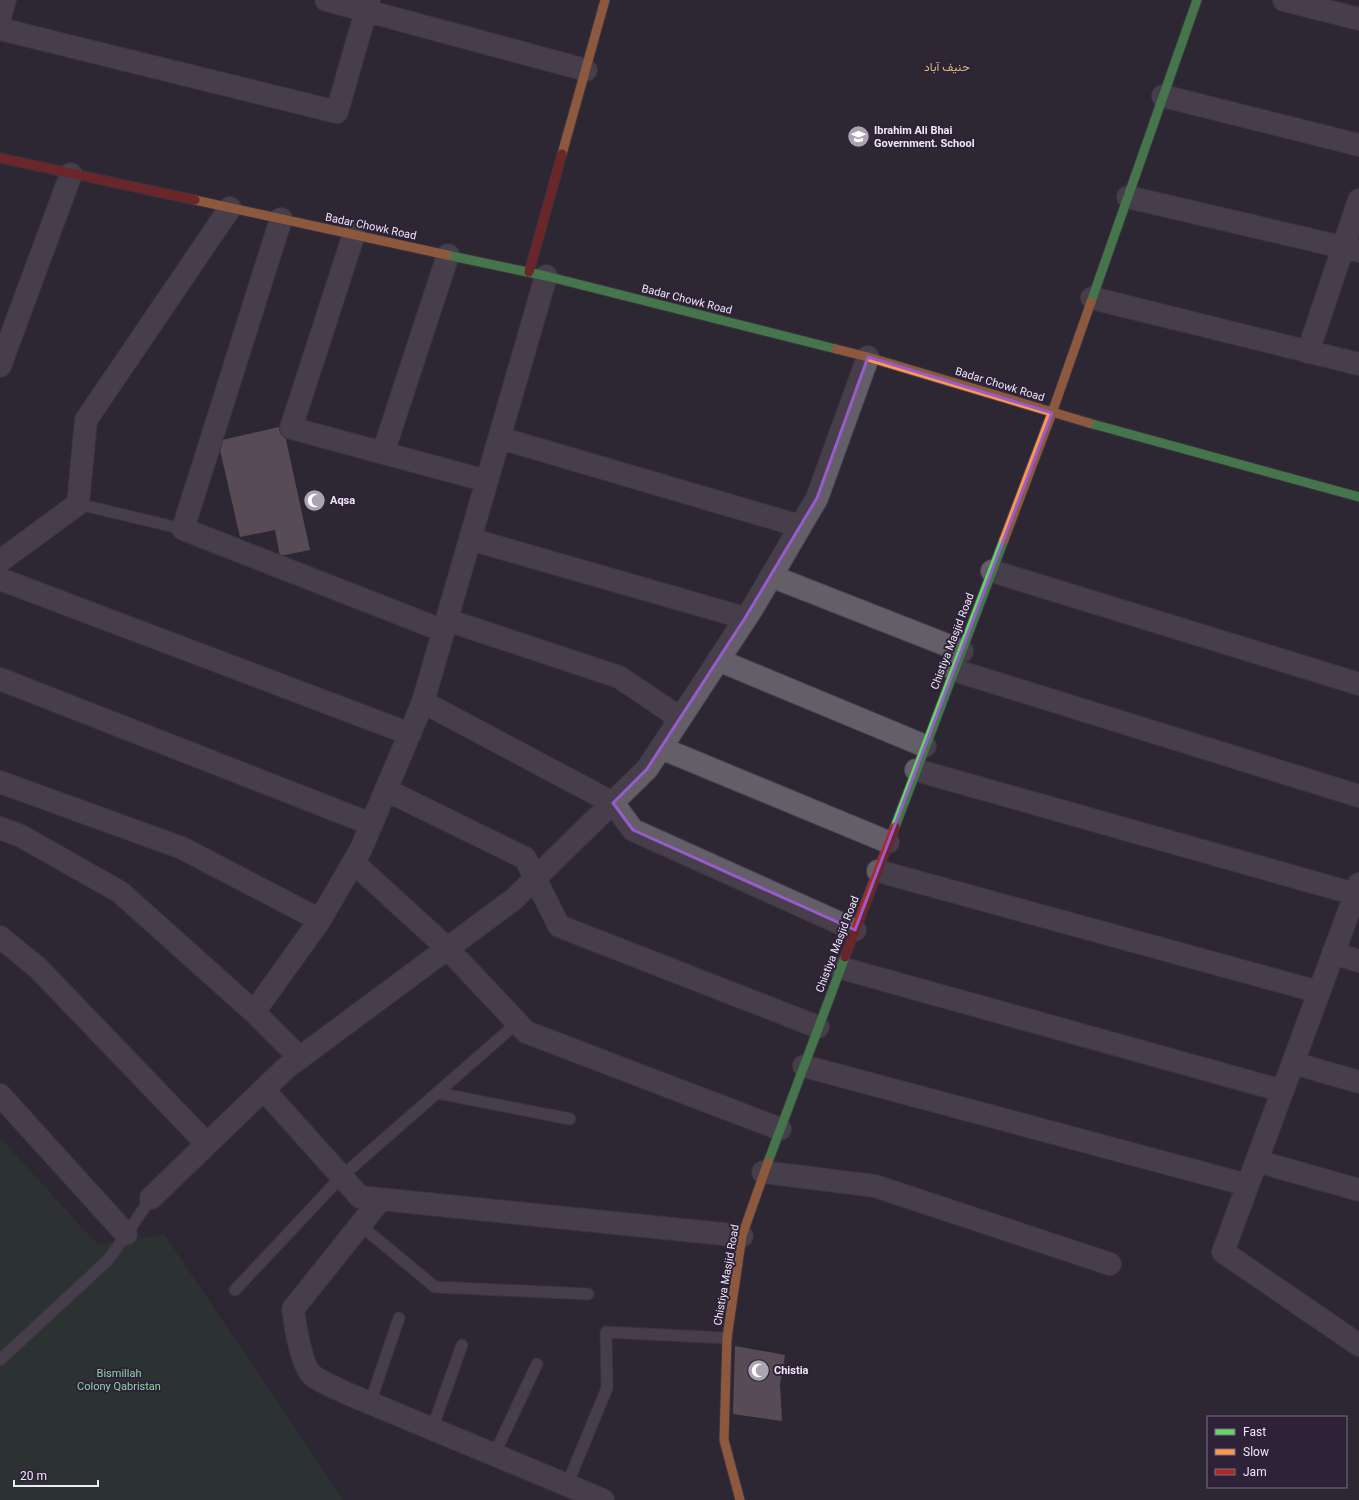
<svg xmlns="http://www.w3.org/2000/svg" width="1359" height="1500" viewBox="0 0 1359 1500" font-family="Roboto,Vazirmatn,sans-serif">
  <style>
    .green { fill: #2a4230 }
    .building { fill: #8a7b7f }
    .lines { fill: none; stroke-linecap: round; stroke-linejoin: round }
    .lane-casing { stroke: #49444e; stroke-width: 13 }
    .street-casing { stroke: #49444e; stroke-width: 24 }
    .fast-casing { stroke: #49444e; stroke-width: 11 }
    .slow-casing { stroke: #49444e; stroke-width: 11 }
    .jam-casing { stroke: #49444e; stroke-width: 11 }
    .lane { stroke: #645e69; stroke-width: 11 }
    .street { stroke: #645e69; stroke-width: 22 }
    .fast { stroke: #63d668; stroke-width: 9 }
    .slow { stroke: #ff974d; stroke-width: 9 }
    .jam { stroke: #b3261e; stroke-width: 9 }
    .marked { fill: none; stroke: #985bcc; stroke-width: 3; stroke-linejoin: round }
    .labels { text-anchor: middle; stroke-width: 4; stroke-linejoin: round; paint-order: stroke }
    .poi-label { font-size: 11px; font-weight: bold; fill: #eee7f5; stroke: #2e2238; text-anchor: start }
    .street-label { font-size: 11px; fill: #eee7f5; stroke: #2e2238 }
    .park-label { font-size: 11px; fill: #8ad69e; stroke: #2e2238 }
    .neighbourhood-label { font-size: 12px; fill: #dcbd73; stroke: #2e2238 }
  </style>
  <rect width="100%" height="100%" fill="#2d2733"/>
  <path class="green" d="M0 1138 98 1245 164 1234 343 1500H0Z"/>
  <path class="building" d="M283 426 310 550 280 556 275 530 240 537 218 441Z
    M735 1346 785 1355 780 1384 782 1421 733 1414Z"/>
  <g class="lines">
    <defs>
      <path id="lane" d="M78 504 183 529
        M437 1093 570 1119
        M360 1225 435 1287 588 1294
        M235 1290 342 1176 517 1023
        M0 1360 109 1259 151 1198
        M370 1403 399 1318
        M432 1429 462 1345
        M494 1455 537 1364
        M567 1485 607 1388 606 1332 727 1338"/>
      <path id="street" d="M326 0 586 70
        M1284 0 1359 19
        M0 17 5 0
        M0 29 337 112 369 0
        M1163 96 1359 145
        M1128 197 1359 251
        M281 219 183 529 444 631
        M354 234 291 428 487 481
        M1092 298 1359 364
        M1308 352 1359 200
        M0 366 71 174
        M500 438 800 526
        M383 453 448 255
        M470 539 745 618
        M0 561 78 504 86 420 230 208
        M992 571 1359 684
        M771 576 962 651
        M0 579 410 734
        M447 620 619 677 680 718
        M718 660 925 746
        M954 670 1359 796
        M0 679 371 824
        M423 702 613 803 633 830 855 930
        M661 748 888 842
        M916 770 1355 894
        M0 782 182 848 320 920
        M386 790 525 858 559 926 818 1027
        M0 828 21 836 120 892 254 1012 300 1058
        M353 862 447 948 526 1032 780 1129
        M878 871 1319 992
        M1359 884 1223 1252 1359 1345
        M0 937 38 968 207 1144
        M1333 953 1359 961
        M841 968 1283 1091
        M254 1012 320 920 361 849 423 702 546 276
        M1293 1063 1359 1082
        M804 1066 1248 1185
        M264 1090 360 1197 742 1236
        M0 1095 126 1234
        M1257 1161 1359 1190
        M763 1172 875 1186 1110 1264
        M151 1198 286 1068 514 899 647 769 752 609 817 498 868 357
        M381 1199 293 1309C295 1324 301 1367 313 1376 323 1383 336 1388 346 1393L603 1500"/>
      <path id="fast" d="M447 255 546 276 836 349
        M1091 302 1197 0
        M1089 423 1359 497
        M895 827 1004 540
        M768 1162 845 957"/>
      <path id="slow" d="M562 154 605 0
        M195 200 447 255
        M836 349 868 357 1089 423
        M1004 540 1052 413 1091 302
        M740 1500 724 1440 727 1338 742 1236 768 1162"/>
      <path id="jam" d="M0 158 195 200
        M529 272 562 154
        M845 957 895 827"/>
    </defs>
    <use href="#lane" class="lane-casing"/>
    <use href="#street" class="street-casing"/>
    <use href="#fast" class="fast-casing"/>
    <use href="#slow" class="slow-casing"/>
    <use href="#jam" class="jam-casing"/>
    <use href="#lane" class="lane"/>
    <use href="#street" class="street"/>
    <use href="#fast" class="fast"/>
    <use href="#slow" class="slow"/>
    <use href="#jam" class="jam"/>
  </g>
  <path d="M0 0H1359V1500H0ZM868 357 1052 413 855 930 633 830 613 803 647 769 745 618 817 498Z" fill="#2d2733" fill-opacity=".55" fill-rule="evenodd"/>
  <path class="marked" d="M868 357 1052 413 855 930 633 830 613 803 647 769 745 618 817 498Z"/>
  <defs>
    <symbol id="school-disc" viewBox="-11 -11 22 22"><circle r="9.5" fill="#aaa4b1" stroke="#2e2238"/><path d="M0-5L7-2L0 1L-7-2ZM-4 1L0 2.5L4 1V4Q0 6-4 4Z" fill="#fff"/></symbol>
    <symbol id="mosque-disc" viewBox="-11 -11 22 22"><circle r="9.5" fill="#aaa4b1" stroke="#2e2238"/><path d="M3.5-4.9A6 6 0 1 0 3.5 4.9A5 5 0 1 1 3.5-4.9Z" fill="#fff"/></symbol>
  </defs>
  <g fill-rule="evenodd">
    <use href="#school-disc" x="846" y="124" width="25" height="25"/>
    <use href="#mosque-disc" x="302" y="488" width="25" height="25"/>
    <use href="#mosque-disc" x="746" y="1358" width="25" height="25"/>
  </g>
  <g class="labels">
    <g class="poi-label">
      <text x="874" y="134">Ibrahim Ali Bhai<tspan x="874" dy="13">Government. School</tspan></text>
      <text x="330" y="504">Aqsa</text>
      <text x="774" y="1374">Chistia</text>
    </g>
    <g class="street-label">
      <text transform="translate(371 226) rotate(12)" y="4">Badar Chowk Road</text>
      <text transform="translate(687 299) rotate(14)" y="4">Badar Chowk Road</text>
      <text transform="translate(1000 384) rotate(17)" y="4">Badar Chowk Road</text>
      <text transform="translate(952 641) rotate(-69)" y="4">Chistiya Masjid Road</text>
      <text transform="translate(837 944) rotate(-69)" y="4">Chistiya Masjid Road</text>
      <text transform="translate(726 1275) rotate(-80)" y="4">Chistiya Masjid Road</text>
    </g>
    <g class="park-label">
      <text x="119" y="1377">Bismillah<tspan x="119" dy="13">Colony Qabristan</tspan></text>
    </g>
    <g class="neighbourhood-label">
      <text x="947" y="71">حنیف آباد</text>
    </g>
  </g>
  <rect x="1207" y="1416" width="140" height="72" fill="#2e2238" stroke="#7b7184"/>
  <rect x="1215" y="1429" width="20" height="6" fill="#63d668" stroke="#7b7184"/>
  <text x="1243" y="1436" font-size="12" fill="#eee7f5">Fast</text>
  <rect x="1215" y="1449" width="20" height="6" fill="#ff974d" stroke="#7b7184"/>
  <text x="1243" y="1456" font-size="12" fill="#eee7f5">Slow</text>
  <rect x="1215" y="1469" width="20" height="6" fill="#b3261e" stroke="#7b7184"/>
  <text x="1243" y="1476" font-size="12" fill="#eee7f5">Jam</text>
  <path d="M14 1480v6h84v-6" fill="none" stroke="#eee7f5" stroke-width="2"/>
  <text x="20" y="1480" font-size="12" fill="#eee7f5" stroke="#2e2238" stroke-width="3" paint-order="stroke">20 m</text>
</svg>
